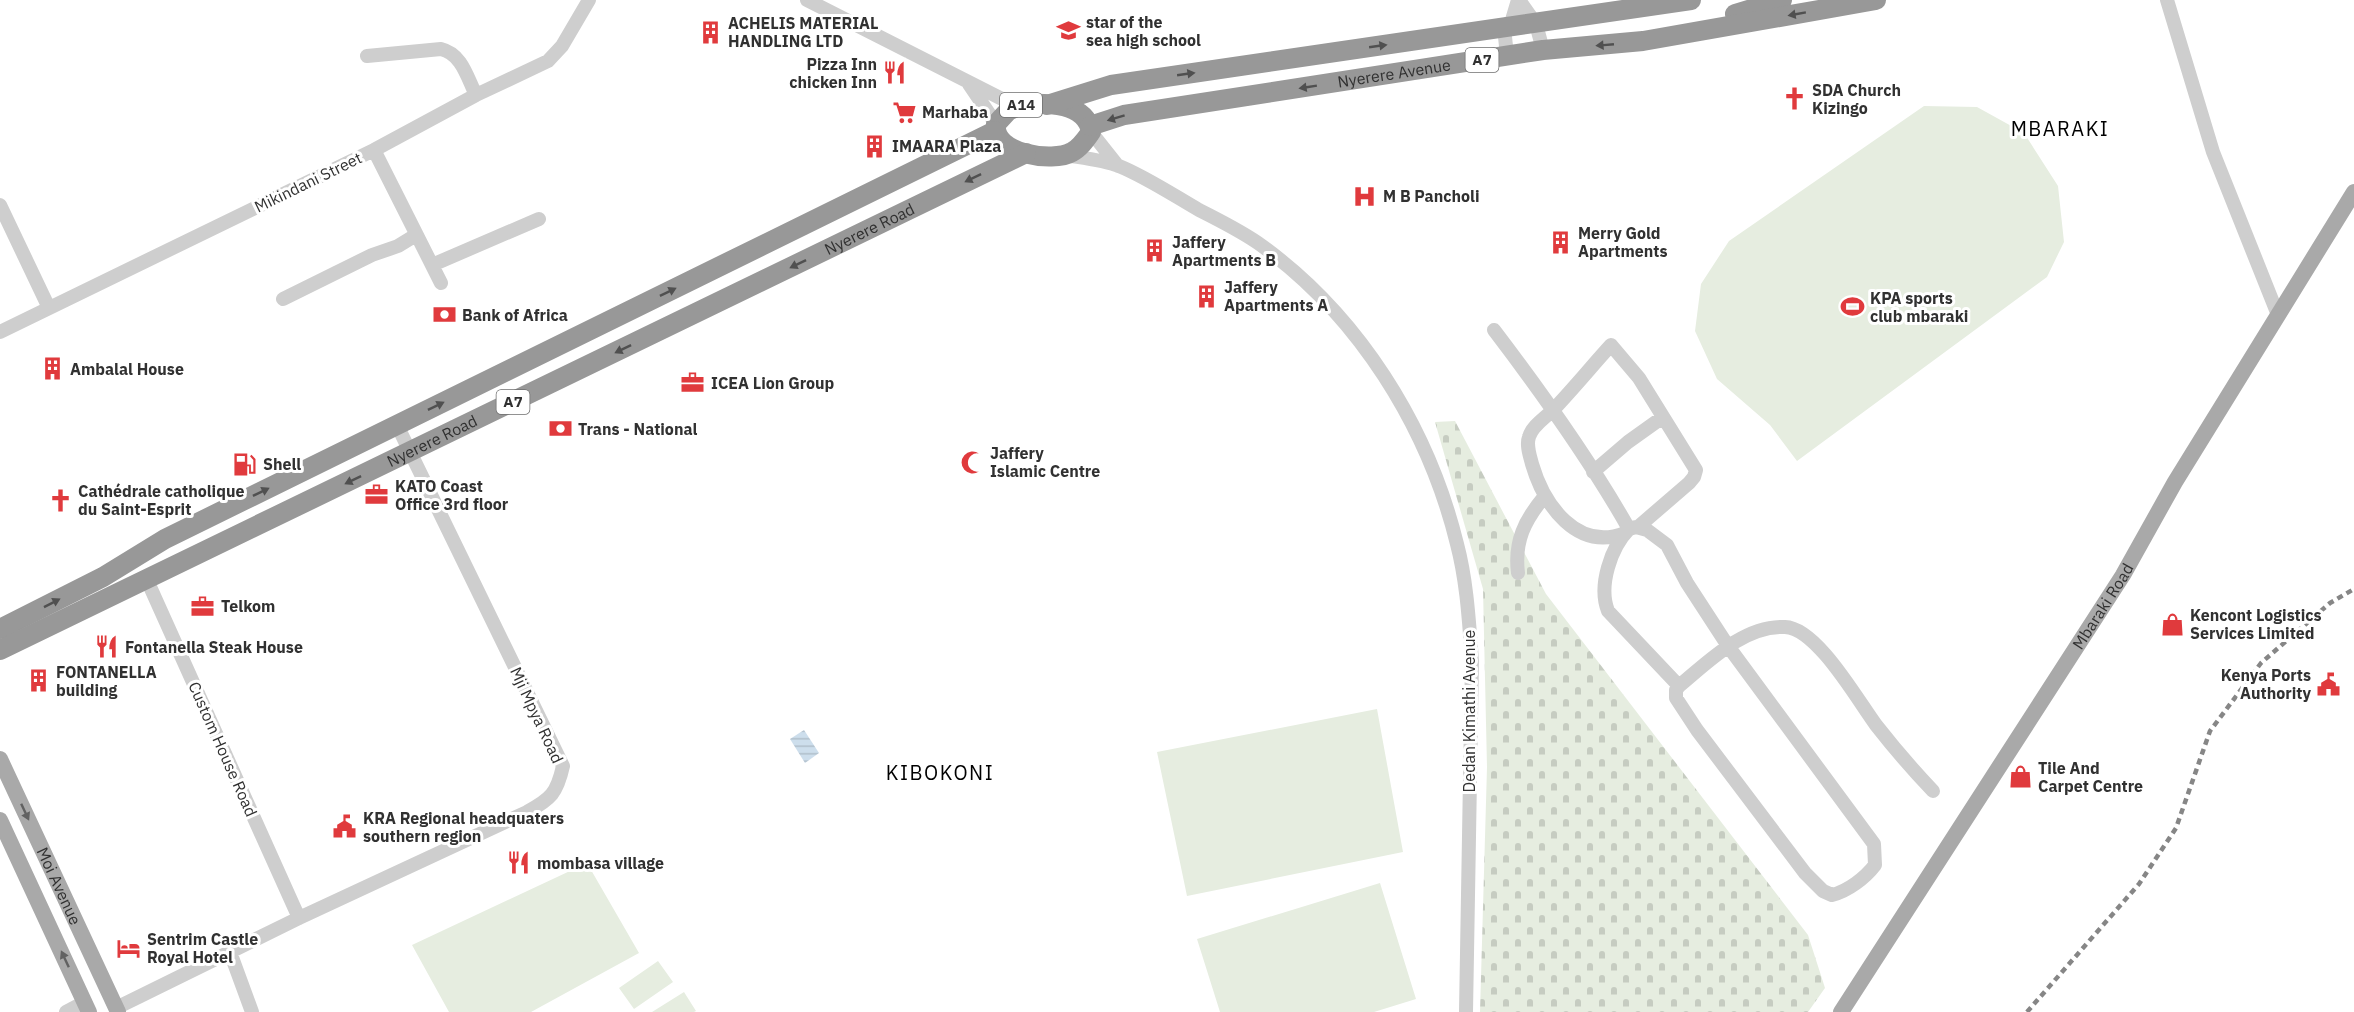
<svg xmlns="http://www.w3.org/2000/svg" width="2354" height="1012" viewBox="0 0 2354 1012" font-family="'IBM Plex Sans',sans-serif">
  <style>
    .cemetery { fill: url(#cemetery-stones) }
    .garden { fill: #e6ede0 }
    .water { fill: url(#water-rules) }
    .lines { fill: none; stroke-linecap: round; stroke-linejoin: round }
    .minor { stroke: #cecece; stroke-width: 14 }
    .major { stroke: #a9a9a9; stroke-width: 16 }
    .highway { stroke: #989898; stroke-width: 20 }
    .rail { stroke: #868686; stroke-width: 4.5; stroke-dasharray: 6 4.5; stroke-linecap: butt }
    .oneway { fill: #505050 }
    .oneway2 { fill: #616161 }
    .labels { text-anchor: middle; stroke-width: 6; stroke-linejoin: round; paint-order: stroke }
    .shield { fill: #fff; stroke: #6f6f6f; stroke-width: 1.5 }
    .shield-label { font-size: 15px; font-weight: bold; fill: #313131 }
    .poi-label { font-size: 16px; font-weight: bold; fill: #313131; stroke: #fff; text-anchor: start }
    .street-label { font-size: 16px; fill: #313131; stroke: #fff }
    .quarter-label { font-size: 20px; letter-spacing: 1.5px; fill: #000; stroke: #fff }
  </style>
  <defs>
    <pattern id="cemetery-stones" width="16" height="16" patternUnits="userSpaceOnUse" patternTransform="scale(1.5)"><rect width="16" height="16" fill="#e6ede0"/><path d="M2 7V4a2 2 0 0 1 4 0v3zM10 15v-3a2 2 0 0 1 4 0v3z" fill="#c6ccc1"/></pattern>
    <pattern id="water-rules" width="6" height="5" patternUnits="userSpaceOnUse" patternTransform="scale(1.5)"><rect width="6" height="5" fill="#cddeec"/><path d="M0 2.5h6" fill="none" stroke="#b0bfcb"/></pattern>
  </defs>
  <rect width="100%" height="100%" fill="#fff"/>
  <path class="cemetery" d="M1455 421 1546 594 1808 935 1825 988 1808 1012H1480L1487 767 1483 589 1435 422Z"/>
  <path class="garden" d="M1924 106 1977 107 2024 133 2058 186 2064 242 2047 277 1797 461 1770 425 1717 379 1695 331 1701 284 1729 241Z
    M1377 709 1403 852 1187 896 1157 752Z
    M587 863 639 953 531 1012H449L412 945Z
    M1380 883 1416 999 1374 1012H1220L1197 939Z
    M658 961 673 982 634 1009 619 988Z
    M684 992 696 1011 694 1012H652Z"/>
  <path class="water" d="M804 730 819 753 805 763 790 739Z"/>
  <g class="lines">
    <path class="minor" d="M807 0 1016 106
      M1519 0 1536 24 1543 50
      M2167 0 2213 152 2278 315
      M367 56 441 49C462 54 467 77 476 95
      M1507 56 1504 27 1512 20 1518 0
      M969 84 996 124
      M1091 132 1118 166
      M374 150 441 283
      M1065 155C1083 158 1103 160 1119 166 1146 177 1173 195 1199 210 1219 220 1239 230 1258 243 1358 314 1428 426 1457 544 1467 582 1469 622 1472 661L1466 1012
      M0 205 49 308
      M432 265 539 219
      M283 299 372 255 398 246 416 235
      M1494 330C1542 393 1590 460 1629 529
      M0 332 374 150 476 95 548 61 562 46 589 0
      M1593 472 1628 442 1663 417
      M1625 533C1577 552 1544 505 1532 464 1530 456 1526 445 1529 437 1532 426 1545 418 1553 410 1573 389 1591 367 1611 345L1639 378 1696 470 1694 477 1689 483 1638 527
      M1518 573C1514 541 1525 520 1544 497
      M147 580 299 918
      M1679 686 1608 611C1598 586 1611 547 1629 529L1636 527 1647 530 1667 545 1687 583 1728 646 1874 844 1875 865C1865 878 1848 891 1832 895L1823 891 1805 873 1697 730 1676 698V690L1679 686C1708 662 1744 625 1785 627 1817 628 1858 701 1876 725 1894 748 1913 770 1933 791
      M230 952 252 1012
      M116 1008 299 918 527 812C551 799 557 793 563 766L397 425
      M66 1012 85 1002"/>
    <g class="major">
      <path id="s1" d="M0 759 118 1012"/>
      <path d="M0 820 89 1012"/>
      <path id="s2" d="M1841 1012 2123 575 2175 482 2354 192"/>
    </g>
    <g class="highway">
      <path d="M1735 14 1782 0"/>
      <path d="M1023 104C1047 103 1086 102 1091 132 1086 139 1080 148 1072 152 1053 163 992 154 996 124L1008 111Z"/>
      <path d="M1047 105 1111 85 1691 0"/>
      <path id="s3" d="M1090 126 1124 115 1543 50 1643 41 1876 0"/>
      <path d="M0 629 103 577 165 539 995 131"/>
      <path id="s4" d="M0 650 1026 153"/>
    </g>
    <path class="rail" d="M2027 1012 2139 884 2176 828 2210 731 2261 663 2330 603 2354 589"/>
  </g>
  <defs><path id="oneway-solid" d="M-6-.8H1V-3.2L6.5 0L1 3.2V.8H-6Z" transform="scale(1.5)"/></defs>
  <g class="oneway">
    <use href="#oneway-solid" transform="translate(1797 14) rotate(170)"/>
    <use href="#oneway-solid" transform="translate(1605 45) rotate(175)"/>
    <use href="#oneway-solid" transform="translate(1378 46) rotate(-8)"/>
    <use href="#oneway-solid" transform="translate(1186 74) rotate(-8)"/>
    <use href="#oneway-solid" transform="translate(1308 87) rotate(171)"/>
    <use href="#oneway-solid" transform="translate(1116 118) rotate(163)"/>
    <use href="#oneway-solid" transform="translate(973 178) rotate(154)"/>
    <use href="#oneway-solid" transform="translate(798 264) rotate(154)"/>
    <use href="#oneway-solid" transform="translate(668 292) rotate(-26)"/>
    <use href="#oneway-solid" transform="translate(623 349) rotate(154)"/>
    <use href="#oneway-solid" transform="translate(436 406) rotate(-26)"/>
    <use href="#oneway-solid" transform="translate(353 480) rotate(154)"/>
    <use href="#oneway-solid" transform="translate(261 492) rotate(-26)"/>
    <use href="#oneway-solid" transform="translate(52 603) rotate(-27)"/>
  </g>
  <g class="oneway2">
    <use href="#oneway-solid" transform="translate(25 812) rotate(65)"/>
    <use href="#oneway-solid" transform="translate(65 959) rotate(-115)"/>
  </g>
  <defs>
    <symbol id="school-bare" viewBox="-9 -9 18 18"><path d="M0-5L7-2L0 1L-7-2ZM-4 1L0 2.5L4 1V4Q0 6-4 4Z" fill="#e03a3d" stroke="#fff" stroke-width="2.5" paint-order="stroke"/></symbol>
    <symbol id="building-bare" viewBox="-9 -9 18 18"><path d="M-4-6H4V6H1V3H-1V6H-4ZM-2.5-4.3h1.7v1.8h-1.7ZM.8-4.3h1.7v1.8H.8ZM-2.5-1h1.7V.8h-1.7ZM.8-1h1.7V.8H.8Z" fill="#e03a3d" stroke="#fff" stroke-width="2.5" paint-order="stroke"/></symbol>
    <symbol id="restaurant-bare" viewBox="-9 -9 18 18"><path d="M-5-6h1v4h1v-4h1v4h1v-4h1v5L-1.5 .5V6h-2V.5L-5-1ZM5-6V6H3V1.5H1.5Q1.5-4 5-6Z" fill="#e03a3d" stroke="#fff" stroke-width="2.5" paint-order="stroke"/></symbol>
    <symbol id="church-bare" viewBox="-9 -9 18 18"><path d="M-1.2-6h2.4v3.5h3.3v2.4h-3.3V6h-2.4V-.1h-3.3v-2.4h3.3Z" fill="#e03a3d" stroke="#fff" stroke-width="2.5" paint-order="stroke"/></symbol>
    <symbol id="supermarket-bare" viewBox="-9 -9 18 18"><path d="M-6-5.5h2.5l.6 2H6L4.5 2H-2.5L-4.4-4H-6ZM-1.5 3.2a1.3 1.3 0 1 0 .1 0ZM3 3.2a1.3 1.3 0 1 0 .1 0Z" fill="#e03a3d" stroke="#fff" stroke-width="2.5" paint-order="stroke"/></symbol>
    <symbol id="hospital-bare" viewBox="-9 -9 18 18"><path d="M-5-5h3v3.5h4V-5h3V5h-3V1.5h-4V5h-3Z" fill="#e03a3d" stroke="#fff" stroke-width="2.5" paint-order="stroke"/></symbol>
    <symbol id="stadium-bare" viewBox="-9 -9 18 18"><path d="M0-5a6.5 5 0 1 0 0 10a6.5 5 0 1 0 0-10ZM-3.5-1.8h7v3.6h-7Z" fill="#e03a3d" stroke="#fff" stroke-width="2.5" paint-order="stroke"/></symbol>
    <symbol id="bank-bare" viewBox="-9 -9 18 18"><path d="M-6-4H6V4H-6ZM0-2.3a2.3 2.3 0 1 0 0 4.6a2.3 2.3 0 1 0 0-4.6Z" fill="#e03a3d" stroke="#fff" stroke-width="2.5" paint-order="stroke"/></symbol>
    <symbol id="office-bare" viewBox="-9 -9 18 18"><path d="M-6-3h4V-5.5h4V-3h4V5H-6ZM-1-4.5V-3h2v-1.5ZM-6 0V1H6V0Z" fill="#e03a3d" stroke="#fff" stroke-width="2.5" paint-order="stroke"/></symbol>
    <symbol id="mosque-bare" viewBox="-9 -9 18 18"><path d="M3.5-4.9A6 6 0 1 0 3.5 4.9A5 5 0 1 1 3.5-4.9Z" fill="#e03a3d" stroke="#fff" stroke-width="2.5" paint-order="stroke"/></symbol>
    <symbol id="fuel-bare" viewBox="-9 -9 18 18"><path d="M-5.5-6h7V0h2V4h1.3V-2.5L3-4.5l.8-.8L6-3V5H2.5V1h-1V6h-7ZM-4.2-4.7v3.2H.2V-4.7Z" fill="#e03a3d" stroke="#fff" stroke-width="2.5" paint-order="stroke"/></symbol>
    <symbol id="shop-bare" viewBox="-9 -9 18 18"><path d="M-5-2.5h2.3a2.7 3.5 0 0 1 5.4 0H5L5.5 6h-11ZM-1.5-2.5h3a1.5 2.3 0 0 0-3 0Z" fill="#e03a3d" stroke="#fff" stroke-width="2.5" paint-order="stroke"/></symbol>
    <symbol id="civic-bare" viewBox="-9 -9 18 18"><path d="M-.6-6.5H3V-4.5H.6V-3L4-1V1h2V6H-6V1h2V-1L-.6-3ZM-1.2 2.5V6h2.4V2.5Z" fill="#e03a3d" stroke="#fff" stroke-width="2.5" paint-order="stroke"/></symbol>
    <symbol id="hotel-bare" viewBox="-9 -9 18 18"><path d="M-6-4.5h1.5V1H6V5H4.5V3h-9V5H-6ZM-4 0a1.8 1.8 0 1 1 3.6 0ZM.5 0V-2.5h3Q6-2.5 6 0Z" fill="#e03a3d" stroke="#fff" stroke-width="2.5" paint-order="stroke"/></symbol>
  </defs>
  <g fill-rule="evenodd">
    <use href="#school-bare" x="1052" y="14" width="33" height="33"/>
    <use href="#building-bare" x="694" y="16" width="33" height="33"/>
    <use href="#restaurant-bare" x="878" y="56" width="33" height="33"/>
    <use href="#church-bare" x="1778" y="82" width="33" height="33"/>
    <use href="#supermarket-bare" x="888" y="96" width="33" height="33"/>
    <use href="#building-bare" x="858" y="130" width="33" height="33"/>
    <use href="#hospital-bare" x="1348" y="180" width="33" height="33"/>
    <use href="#building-bare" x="1544" y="226" width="33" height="33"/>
    <use href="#building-bare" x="1138" y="234" width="33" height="33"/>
    <use href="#building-bare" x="1190" y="280" width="33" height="33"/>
    <use href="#stadium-bare" x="1836" y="290" width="33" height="33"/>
    <use href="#bank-bare" x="428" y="298" width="33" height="33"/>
    <use href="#building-bare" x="36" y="352" width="33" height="33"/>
    <use href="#office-bare" x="676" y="366" width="33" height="33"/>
    <use href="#bank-bare" x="544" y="412" width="33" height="33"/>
    <use href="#mosque-bare" x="956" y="446" width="33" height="33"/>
    <use href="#fuel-bare" x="228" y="448" width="33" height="33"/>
    <use href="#office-bare" x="360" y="478" width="33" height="33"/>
    <use href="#church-bare" x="44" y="484" width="33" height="33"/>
    <use href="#office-bare" x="186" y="590" width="33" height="33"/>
    <use href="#shop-bare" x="2156" y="608" width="33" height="33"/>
    <use href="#restaurant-bare" x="90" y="630" width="33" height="33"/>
    <use href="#building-bare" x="22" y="664" width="33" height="33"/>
    <use href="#civic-bare" x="2312" y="668" width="33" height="33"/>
    <use href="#shop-bare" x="2004" y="760" width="33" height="33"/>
    <use href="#civic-bare" x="328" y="810" width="33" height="33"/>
    <use href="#restaurant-bare" x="502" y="846" width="33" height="33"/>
    <use href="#hotel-bare" x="112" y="932" width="33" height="33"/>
  </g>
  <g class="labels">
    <g class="shield">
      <rect x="1465.5" y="48" width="33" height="24" rx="4.5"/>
      <rect x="1000" y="93" width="42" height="24" rx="4.5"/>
      <rect x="496.5" y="390" width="33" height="24" rx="4.5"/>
    </g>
    <g class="shield-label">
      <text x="1482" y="65">A7</text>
      <text x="1021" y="110">A14</text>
      <text x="513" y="407">A7</text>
    </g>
    <g class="poi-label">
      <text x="1086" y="28">star of the<tspan x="1086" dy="18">sea high school</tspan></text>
      <text x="728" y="29">ACHELIS MATERIAL<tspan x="728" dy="18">HANDLING LTD</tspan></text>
      <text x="877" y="70" text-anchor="end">Pizza Inn<tspan x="877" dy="18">chicken Inn</tspan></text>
      <text x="1812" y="96">SDA Church<tspan x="1812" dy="18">Kizingo</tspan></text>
      <text x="922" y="118">Marhaba</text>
      <text x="892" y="152">IMAARA Plaza</text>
      <text x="1383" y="202">M B Pancholi</text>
      <text x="1578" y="239">Merry Gold<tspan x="1578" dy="18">Apartments</tspan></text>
      <text x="1172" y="248">Jaffery<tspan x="1172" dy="18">Apartments B</tspan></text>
      <text x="1224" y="293">Jaffery<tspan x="1224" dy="18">Apartments A</tspan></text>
      <text x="1870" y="304">KPA sports<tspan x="1870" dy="18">club mbaraki</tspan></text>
      <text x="462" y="321">Bank of Africa</text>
      <text x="70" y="375">Ambalal House</text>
      <text x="711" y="389">ICEA Lion Group</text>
      <text x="578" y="435">Trans - National</text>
      <text x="990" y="459">Jaffery<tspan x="990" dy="18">Islamic Centre</tspan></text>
      <text x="263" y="470">Shell</text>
      <text x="395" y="492">KATO Coast<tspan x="395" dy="18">Office 3rd floor</tspan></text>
      <text x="78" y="497">Cathédrale catholique<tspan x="78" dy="18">du Saint-Esprit</tspan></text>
      <text x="221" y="612">Telkom</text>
      <text x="2190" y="621">Kencont Logistics<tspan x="2190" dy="18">Services Limited</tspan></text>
      <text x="125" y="653">Fontanella Steak House</text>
      <text x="56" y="678">FONTANELLA<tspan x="56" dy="18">building</tspan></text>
      <text x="2311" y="681" text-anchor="end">Kenya Ports<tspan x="2311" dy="18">Authority</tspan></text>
      <text x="2038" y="774">Tile And<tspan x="2038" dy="18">Carpet Centre</tspan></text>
      <text x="363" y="824">KRA Regional headquaters<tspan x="363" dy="18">southern region</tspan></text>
      <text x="537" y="869">mombasa village</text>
      <text x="147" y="945">Sentrim Castle<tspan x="147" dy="18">Royal Hotel</tspan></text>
    </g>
    <g class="street-label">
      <text dy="6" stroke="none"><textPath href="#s3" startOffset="309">Nyerere Avenue</textPath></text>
      <text transform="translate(308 182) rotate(-26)" y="6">Mikindani Street</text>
      <text dy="6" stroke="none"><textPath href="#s4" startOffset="966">Nyerere Road</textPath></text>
      <text dy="6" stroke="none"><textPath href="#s4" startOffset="480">Nyerere Road</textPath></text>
      <text dy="6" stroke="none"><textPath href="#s2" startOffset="483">Mbaraki Road</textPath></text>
      <text transform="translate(1469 711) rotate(-90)" y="6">Dedan Kimathi Avenue</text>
      <text transform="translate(537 715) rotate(65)" y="6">Mji Mpya Road</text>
      <text transform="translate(223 749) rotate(66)" y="6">Custom House Road</text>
      <text dy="6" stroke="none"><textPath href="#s1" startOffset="140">Moi Avenue</textPath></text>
    </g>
    <g class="quarter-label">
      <text x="2060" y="136">MBARAKI</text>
      <text x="940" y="780">KIBOKONI</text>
    </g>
  </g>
</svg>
